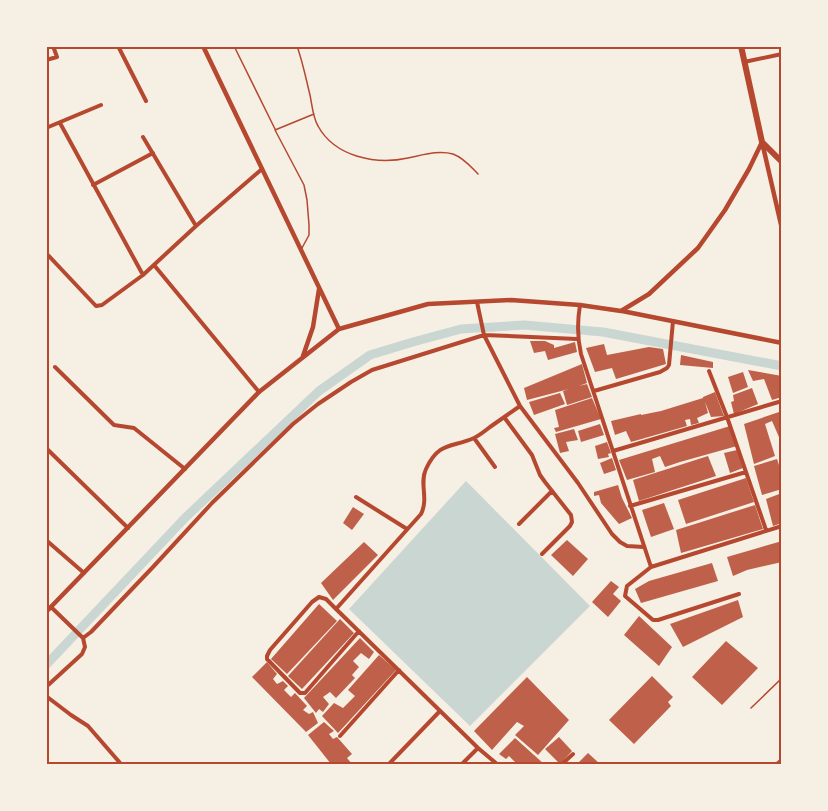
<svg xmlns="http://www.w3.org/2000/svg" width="828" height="811" viewBox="0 0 828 811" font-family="'Crimson Pro',serif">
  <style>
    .water { fill: #c9d6d2 }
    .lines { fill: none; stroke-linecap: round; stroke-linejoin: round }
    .canal { stroke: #c9d6d2; stroke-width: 9 }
    .building { fill: #bf614a }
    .service { stroke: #b5482f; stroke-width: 1.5 }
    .minor { stroke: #b5482f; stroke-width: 4 }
    .tertiary { stroke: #b5482f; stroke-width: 4.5 }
    .primary { stroke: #b5482f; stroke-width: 6 }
    .neatline { fill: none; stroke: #b5482f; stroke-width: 2 }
  </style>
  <rect width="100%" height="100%" fill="#f6efe4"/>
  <path class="water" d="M466 481 590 606 470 726 349 609Z"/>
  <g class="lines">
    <path class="canal" d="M46 665 185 518 319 391 370 355 413 342 461 329 524 325 603 332 782 366"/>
  </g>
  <path class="building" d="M530 341H545L554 345V348L575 342 577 352 548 360 545 351 534 353Z
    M604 344 607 355 649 347 663 349 666 364 616 379 612 368 595 372 586 348Z
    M681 355 713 362V368L680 365Z
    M582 364 587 383 579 386 587 384 592 397 567 405 563 391 569 389 527 400 524 388Z
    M748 370 782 376V397L772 400 764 379 753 381Z
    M743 372 748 387 733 393 728 377Z
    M752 388 758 404 734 414 731 402 734 401 733 395Z
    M715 392 724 416 711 417 705 402 708 413 697 418 699 423 691 425 690 419 685 420 687 426 631 442 626 431 615 435 611 421 641 414V415L661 411 703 398V397Z
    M560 393 565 404 534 415 529 402Z
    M592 398 601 419 556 432 554 428 559 427 555 410Z
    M782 411V444L772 421 765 424 775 456 754 464 744 424Z
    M600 424 604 435 581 442 578 431Z
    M730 426 737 446 680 462 665 467 660 456 652 459 655 472 627 480 619 460Z
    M574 429 578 440 566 442 569 451 560 453 555 434Z
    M607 442 611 453 608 454 609 457 598 459 595 446Z
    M737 450 743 468 730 473 724 453Z
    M708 456 716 476 639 501 633 480Z
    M612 458 616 470 604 474 600 463Z
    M777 459 782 474V489L762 495 754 466Z
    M746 478 754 502 686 524 678 500Z
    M618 485 622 498 632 518 619 524 601 503 599 495 594 496V492Z
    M782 493V523L773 526 766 499Z
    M664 503 674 529 651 537 642 510Z
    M755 505 763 529 681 553 676 530Z
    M353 507 364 514 352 530 343 523Z
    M567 540 588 559 573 576 551 555Z
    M782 541V562L747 570 733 576 727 557Z
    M364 542 378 555 333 600 321 583Z
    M712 563 718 581 641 603 635 589 649 581Z
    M611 581 619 587 613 594 621 601 608 617 592 602Z
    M738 600 743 617 683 647 670 624Z
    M319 604 337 621 287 674 271 659Z
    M639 616 672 647 659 666 624 635Z
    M340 619 354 633 302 689 288 676Z
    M360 638 374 652 369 659 361 653 353 661 359 667 352 675 355 678 336 698 330 692 323 697 329 704 323 712 319 709 316 713 304 698Z
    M726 641 758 668 722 705 692 677Z
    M379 655 396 670 338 733 322 716 334 703 343 708 355 696 348 690Z
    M267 662 277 674 273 679 277 684 283 681 288 686 284 690 291 697 295 693 307 706 303 710 309 714 313 712 318 723 306 732 252 677Z
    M652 676 673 697 668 702 671 706 634 744 609 720Z
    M527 677 569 720 538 755 515 735 524 726 517 722 492 750 474 731Z
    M324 722 334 731 329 734 333 739 337 737 352 754 347 758 352 764H331L308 735Z
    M559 737 572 751 560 764 545 749Z
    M515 738 544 764H514L516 763 509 756 506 759 499 754Z
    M588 753 600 764H577Z"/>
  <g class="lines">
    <path class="service" d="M234 46 275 129
      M297 46C303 63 306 79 310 95 312 105 313 118 318 126 335 157 376 165 408 158 423 155 438 150 453 154 464 158 471 167 478 174
      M302 248 309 235V225L307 200 304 185 275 130 314 114
      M751 708 782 678
      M775 764 782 758"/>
    <path class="minor" d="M118 46 146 101
      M46 60 57 57 53 46
      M744 62 782 54
      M46 128 101 105
      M143 137 196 226
      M93 185 153 153
      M46 253 96 306 102 305 143 275 60 123
      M154 265 259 392
      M143 275 196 226 262 169
      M477 302 484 335 520 406 578 483 612 534 620 542 627 546 644 547
      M580 305C577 323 577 337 581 354L651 567
      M55 367 114 425 134 428 185 469
      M709 371 727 417 766 530
      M594 391 660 372 667 368 669 365 673 321
      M504 417 532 455 540 475 545 482 571 515 572 522 570 526 542 554
      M474 438 495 467
      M46 448 128 528
      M613 451 782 401
      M356 497 407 529
      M630 506 746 472
      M519 524 552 491
      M46 540 84 573
      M739 594 658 620H653L625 596 627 586 651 567 782 526
      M51 607 83 638 91 632 153 567 212 503 293 424 318 404 351 382 372 370 484 335 577 339
      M336 609 421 514C429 498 419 484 426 469 439 441 452 448 474 438 480 435 485 431 490 427 500 420 510 413 520 406
      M359 631 305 693H300L267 659V656L270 650 312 602 319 597 326 599 336 609 478 748 497 764
      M46 687 82 654 85 647 83 638
      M46 696 71 715 88 726 121 764
      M340 736 399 670
      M389 764 440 711
      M462 764 478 748
      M562 764 573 754"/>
    <path class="tertiary" d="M762 142 782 229
      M622 311 782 343
      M339 329 428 304 511 300 580 305 621 311 649 294 698 248 725 210 749 169 762 142
      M303 356 313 327 319 289
      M46 612 259 392 339 329 203 46"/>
    <path class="primary" d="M741 46 762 142 782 162"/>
  </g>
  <rect width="828" height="811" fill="none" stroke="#f6efe4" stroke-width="96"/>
  <rect x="48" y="48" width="732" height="715" class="neatline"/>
</svg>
